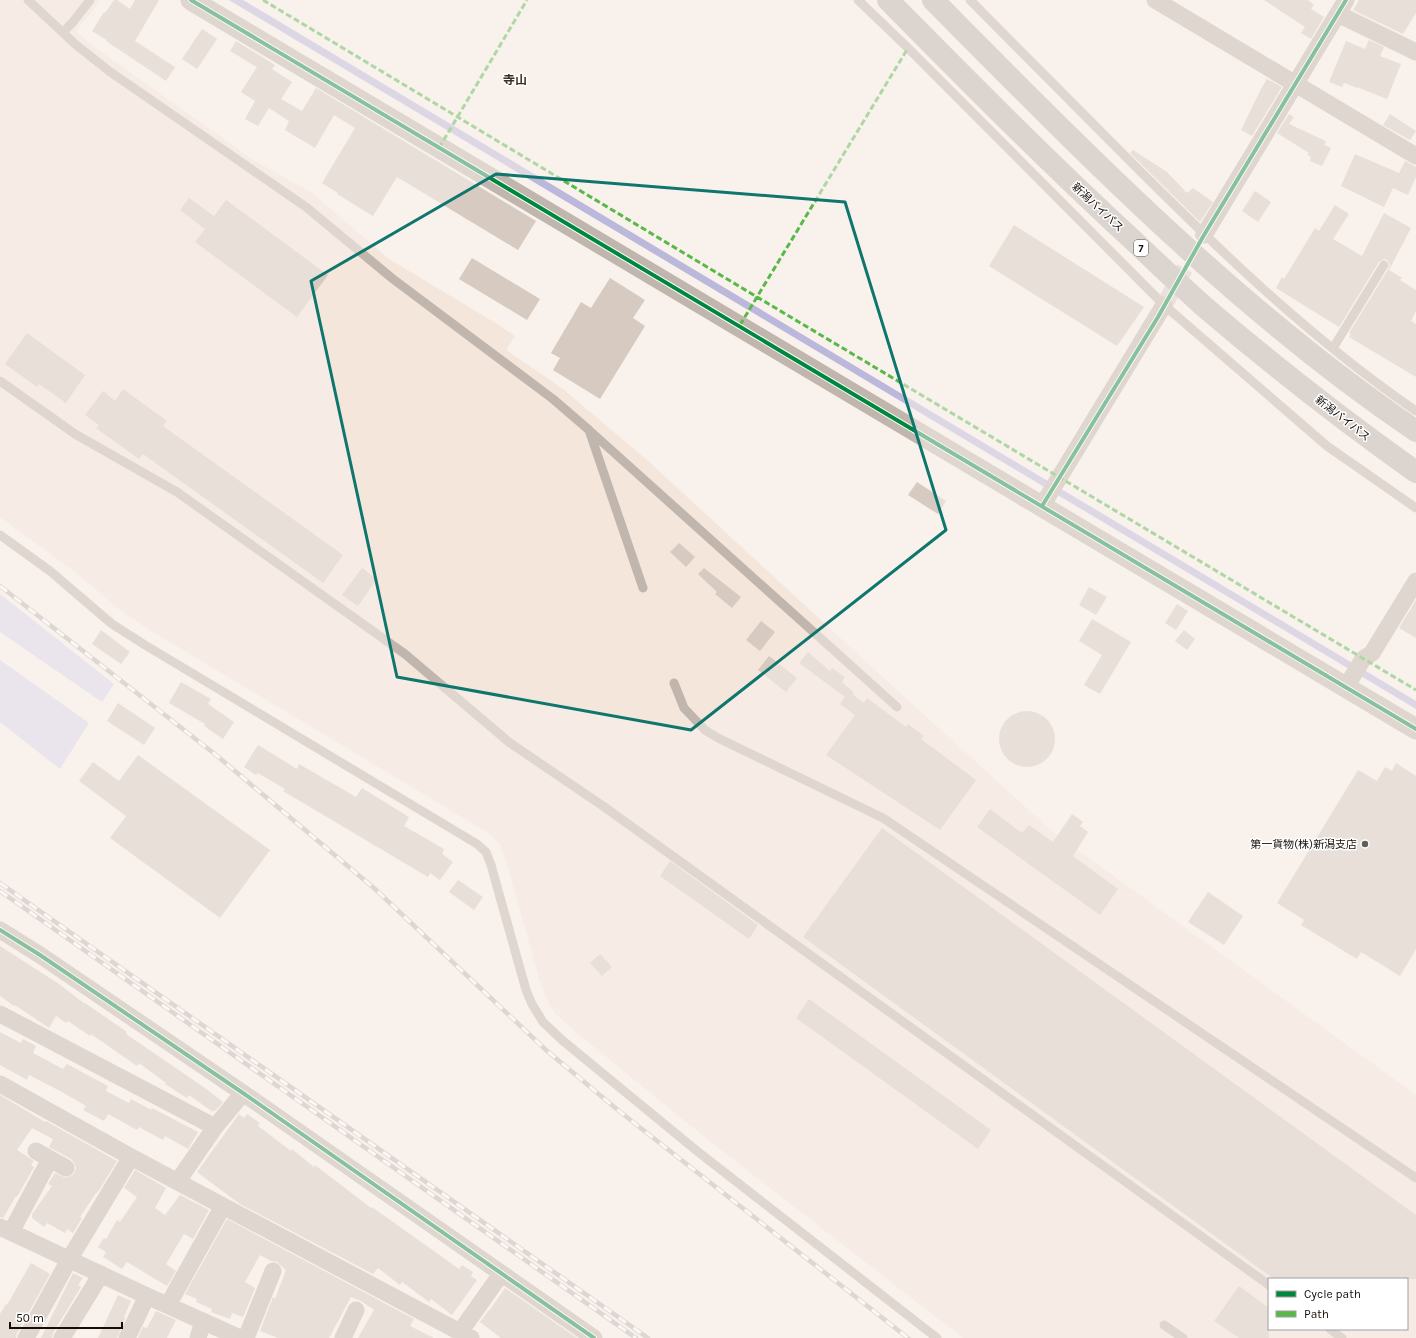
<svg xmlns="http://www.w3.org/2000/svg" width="1416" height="1338" viewBox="0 0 1416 1338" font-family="Karla,'Noto Sans JP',sans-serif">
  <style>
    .built { fill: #f5e6db; fill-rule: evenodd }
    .green { fill: #dad6ea }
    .water { fill: #bcb8dc }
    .building { fill: #d6cac1 }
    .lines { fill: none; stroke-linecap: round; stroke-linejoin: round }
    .minor-tunnel { stroke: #d6cfca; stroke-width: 17; stroke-dasharray: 17 8; stroke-linecap: butt }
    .service { stroke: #c1b6ae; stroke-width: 9 }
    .minor { stroke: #c1b6ae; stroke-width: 17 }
    .tertiary { stroke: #c1b6ae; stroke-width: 21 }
    .trunk { stroke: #bbb2aa; stroke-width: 22 }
    .rail-casing { stroke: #bdb6b0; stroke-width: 4.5 }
    .rail { stroke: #fff; stroke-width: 3; stroke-dasharray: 9; stroke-linecap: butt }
    .quiet { stroke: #58b947; stroke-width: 3; stroke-dasharray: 6 3; stroke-linecap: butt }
    .cycleway-casing { stroke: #fff; stroke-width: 6 }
    .cycleway { stroke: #00873e; stroke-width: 4 }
    .marked { fill: none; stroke: #0f766e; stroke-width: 3; stroke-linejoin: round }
    .poi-dot { fill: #645d58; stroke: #fff; stroke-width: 1.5 }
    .labels { text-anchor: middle; stroke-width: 3; stroke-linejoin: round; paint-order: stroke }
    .shield { fill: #fff; stroke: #5a5652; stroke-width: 1 }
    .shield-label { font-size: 10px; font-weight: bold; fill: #140d08 }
    .street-label { font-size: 11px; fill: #140d08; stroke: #fff }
    .poi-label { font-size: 11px; fill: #140d08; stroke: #fff; text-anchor: end }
    .neighbourhood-label { font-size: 12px; font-weight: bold; fill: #3e2d20; stroke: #fff }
  </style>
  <rect width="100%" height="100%" fill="#f8f1ec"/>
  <path class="built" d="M0 0H101L76 31 89 43 253 160 312 193 389 259 497 324 515 336 506 350 563 389 647 460 899 692 1054 833 1416 1095V1338H963L707 1139 572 1029 555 1013 546 998 541 985 506 861 500 844 487 832 153 632 121 611 79 575 0 517ZM1269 1279H1407V1329H1269Z"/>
  <path class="green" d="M0 594 114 684 102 702 0 632Z
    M0 660 89 723 60 769 0 722Z"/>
  <path class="water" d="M229 0H243L1416 701V709Z"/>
  <path class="building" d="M114 0H117L130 9 135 0H159L135 41 175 67 166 81 106 41 107 40 92 31 104 12 105 13Z
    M1264 0H1308L1314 5 1311 9 1324 17 1311 39 1301 33 1305 27Z
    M1359 0H1416V13L1403 34 1353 10Z
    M202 29 217 39 197 69 182 59Z
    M1369 40 1384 47 1380 56 1401 64 1387 99 1357 87V88L1344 83 1342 87 1329 82 1346 41 1365 49Z
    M236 41 275 65 272 69 292 82 281 99 302 111 316 88 536 221 518 250 397 177 373 216 337 194 338 193 322 183 355 128 334 115 315 148 285 130 289 121 269 108 258 126 245 119 255 101 241 92 257 67 230 51Z
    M1267 79 1282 87 1252 136 1241 130 1261 89Z
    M1289 114 1294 117 1289 124 1326 141 1324 145 1331 148 1322 166 1310 161 1311 157 1307 155 1309 153 1277 133Z
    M1390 114 1416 131 1410 140 1383 125Z
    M1133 150 1167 172 1187 193 1193 188 1213 202 1200 222 1130 153Z
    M1355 154 1399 173 1405 161 1416 167V177L1408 195 1393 188 1384 207 1341 186Z
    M1255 191 1271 202 1258 222 1242 211Z
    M189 198 214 216 226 200 328 275 297 317 195 242 205 229 180 210Z
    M1335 205 1349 214 1333 239 1362 256 1384 213 1411 228 1389 270 1402 278 1400 280 1416 290V311L1411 321 1416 324V377L1349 337 1351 334 1349 333 1389 268 1390 265 1387 260 1384 259 1379 262 1339 327 1276 288 1282 277 1284 279 1315 228 1319 231Z
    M1014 225 1144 307 1117 346 989 266Z
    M472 258 540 299 527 320 459 279Z
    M610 278 645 300 633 318 645 326 600 399 553 370 560 358 551 353 581 302 591 308Z
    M27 333 85 375 66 403 39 384 37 387 5 364Z
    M123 389 167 421 163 426 343 555 323 583 143 454 139 459 96 428 99 425 85 415 103 391 115 401Z
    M917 482 946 501 938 514 908 495Z
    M679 543 695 557 686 567 670 552Z
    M362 568 377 579 358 606 342 595Z
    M704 568 741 597 732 608 715 594 717 592 698 574Z
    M1089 587 1107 597 1096 615 1079 605Z
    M1416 600V638L1399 628Z
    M1177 604 1188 611 1176 630 1165 623Z
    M1092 619 1131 642 1100 694 1084 685 1102 655 1079 641Z
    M761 621 775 632 760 651 746 640Z
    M101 630 130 652 121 664 92 644Z
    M1184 630 1195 639 1187 650 1175 641Z
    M808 652 830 671 832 668 845 677 842 682 854 693 852 694 864 703 867 698 906 727 908 724 924 736 921 739 976 780 940 830 826 755 855 715 840 704 845 697 799 663Z
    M769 656 797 678 786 692 758 670Z
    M181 682 211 699 208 704 234 722 223 739 204 726 205 724 169 703Z
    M118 703 155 728 144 745 107 721Z
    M999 739a28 28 0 1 1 56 0a28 28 0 1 1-56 0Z
    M258 745 297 769 299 764 356 797 362 788 409 817 404 826 444 849 442 854 453 862 440 880 430 873 428 877 283 791 285 789 258 773 256 775 244 767Z
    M138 755 270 850 220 918 110 838 126 816 79 781 93 762 119 781Z
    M1396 763 1416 776V949L1400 976 1361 952 1357 959 1301 925 1304 920 1277 903 1358 770 1377 781 1385 767 1392 771Z
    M990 809 1022 833 1029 825 1053 842 1072 814 1083 822 1080 826 1088 832 1073 856 1118 889 1100 915 977 827Z
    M882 828 1416 1215V1279H1274L803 937Z
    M670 861 758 925 749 939 660 876Z
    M458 880 483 897 474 910 449 892Z
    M1208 892 1243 916 1224 945 1188 922Z
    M0 946 59 984 85 1004V1003L127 1032 126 1034 205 1088 223 1102 215 1111 214 1110 213 1112 189 1095 187 1098 165 1084 166 1083 139 1063 137 1066 91 1034 90 1036 68 1021 66 1023 56 1016 49 1028 15 1005 14 1006 0 996Z
    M600 954 612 967 602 976 590 963Z
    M809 999 991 1130 978 1149 796 1018Z
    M0 1032 21 1043 23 1039 36 1046 33 1053 63 1069 67 1064 108 1086 106 1091 129 1103 131 1099 151 1110 152 1108 198 1132 188 1149 165 1136 163 1140 139 1127 137 1130 108 1114 104 1121 83 1110 86 1106 62 1092 29 1075 27 1080 0 1065Z
    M0 1095 45 1122 46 1121 117 1161 101 1187 97 1193H96L80 1217 82 1218 73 1233 67 1229 65 1233 47 1223 44 1227 32 1218V1214L52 1186 48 1184 55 1173 66 1178 71 1176 74 1173 76 1168 74 1163 71 1159 49 1147 53 1139 32 1128 17 1150 34 1161 31 1165 34 1167 17 1197 16 1196 3 1218 0 1217Z
    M239 1114 244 1118 247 1114 260 1123 258 1126 291 1151 292 1149 314 1167 315 1165 371 1208 372 1207 459 1269 462 1265 473 1272 471 1276 477 1280 452 1315 431 1299 429 1302 402 1282 400 1285 378 1268 373 1274 240 1204 197 1172Z
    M135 1170 166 1188 155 1208 165 1215 180 1195 209 1210 193 1239 184 1234 166 1264 176 1271 167 1286 127 1262 122 1269 103 1257 106 1252 98 1247 104 1238 106 1239 117 1220 120 1222 137 1197 124 1188Z
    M227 1219 414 1319 410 1326 434 1338H358L374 1310 361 1301 351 1297 329 1338H278L260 1331 273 1297 275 1299 286 1270 277 1262 271 1261 260 1255 245 1282 255 1288 243 1317 232 1313 230 1319 211 1312 212 1309 196 1302 197 1299 185 1294Z
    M31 1263 50 1274 17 1333 16 1338H0V1314L6 1304 7 1305Z
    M73 1273 83 1278 78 1285 81 1287 53 1333 52 1338H41Z
    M1239 1286 1269 1308V1338H1239L1214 1321Z
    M505 1288 577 1338H501L480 1322 489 1310H490Z
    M118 1295 131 1301 124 1317 125 1318 117 1338H98Z
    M156 1311 176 1320 167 1338H138L143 1327 147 1328Z"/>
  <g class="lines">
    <path class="minor-tunnel" d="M1164 305 1204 235"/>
    <path class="service" d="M28 0 75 44 109 71 306 207 393 279 553 399 589 430 643 588
      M858 0 908 48 1164 305 1327 446 1416 508
      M970 0C1023 53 1076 107 1129 160 1219 250 1311 339 1416 411
      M63 32 73 22 90 0
      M1333 348 1384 265
      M0 381 75 434 177 492 405 654 510 743 603 806 1269 1285
      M590 431 897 707
      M0 535 50 571 112 624 145 645 477 844 486 852 491 865 526 990 532 1004 543 1022 562 1040 697 1151 937 1338
      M674 683 684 708 705 730 718 738 883 818 1416 1178
      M1164 1325 1183 1338
      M1330 1329 1342 1338"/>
    <path class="minor" d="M1155 0 1416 156
      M1338 14 1416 52
      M1204 235 1346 0
      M1042 506 1164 305
      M1346 687 1363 659 1372 653 1416 581
      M0 930 40 955 243 1093 594 1338
      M0 1014 215 1127
      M0 1084 131 1157 471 1338
      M36 1151 66 1168
      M178 1181 215 1127 243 1093
      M0 1227 147 1296 240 1338
      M11 1232 50 1159
      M168 1305 223 1206
      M460 1332 501 1274
      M26 1338 70 1258 131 1157
      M62 1338 101 1274
      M127 1338 147 1296
      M198 1338 203 1321
      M246 1338 273 1271
      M343 1338 356 1310"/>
    <path class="tertiary" d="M191 0 1416 729"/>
    <path class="trunk" d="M888 0C969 82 1050 164 1135 242 1159 265 1183 288 1208 310 1275 367 1344 421 1416 472
      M933 0C1085 153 1236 309 1416 431"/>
    <defs>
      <path id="rail" d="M0 586 216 755 375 889 546 1050 619 1111 908 1338
        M0 883 648 1338
        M0 891 636 1338"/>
    </defs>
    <use href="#rail" class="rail-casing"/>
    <use href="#rail" class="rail"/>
    <path class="quiet" d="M263 0 757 297 1416 690
      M439 148 527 0
      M740 325 908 48"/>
    <defs>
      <path id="cycleway" d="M191 0 1416 729
        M1042 506 1158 317 1204 235 1346 0
        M0 930 40 955 243 1093 594 1338"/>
    </defs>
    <use href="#cycleway" class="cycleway-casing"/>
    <use href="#cycleway" class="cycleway"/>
  </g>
  <path d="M0 0H1416V1338H0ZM496 174 845 202 946 530 691 730 397 677 311 281Z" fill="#f8f1ec" fill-opacity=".55" fill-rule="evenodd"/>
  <path class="marked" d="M496 174 845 202 946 530 691 730 397 677 311 281Z"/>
  <circle class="poi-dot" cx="1365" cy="844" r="4"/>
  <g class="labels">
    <rect class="shield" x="1134" y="240" width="14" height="16" rx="3"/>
    <g class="shield-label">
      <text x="1141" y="252">7</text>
    </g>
    <g class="street-label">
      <text transform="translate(1098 207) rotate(43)" y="4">新潟バイパス</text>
      <text transform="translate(1343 418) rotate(38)" y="4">新潟バイパス</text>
    </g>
    <g class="poi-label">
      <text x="1357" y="848">第一貨物(株)新潟支店</text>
    </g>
    <g class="neighbourhood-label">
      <text x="515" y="84">寺山</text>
    </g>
  </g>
  <rect x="1268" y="1278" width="140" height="52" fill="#ffffff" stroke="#a19e9c"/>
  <rect x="1276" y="1291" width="20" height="6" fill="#00873e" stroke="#a19e9c"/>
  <text x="1304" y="1298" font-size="12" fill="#140d08">Cycle path</text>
  <rect x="1276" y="1311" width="20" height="6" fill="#58b947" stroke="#a19e9c"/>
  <text x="1304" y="1318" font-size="12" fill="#140d08">Path</text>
  <path d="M10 1322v6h112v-6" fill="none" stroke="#140d08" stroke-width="2"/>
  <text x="16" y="1322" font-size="12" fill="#140d08" stroke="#ffffff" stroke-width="3" paint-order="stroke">50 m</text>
</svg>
